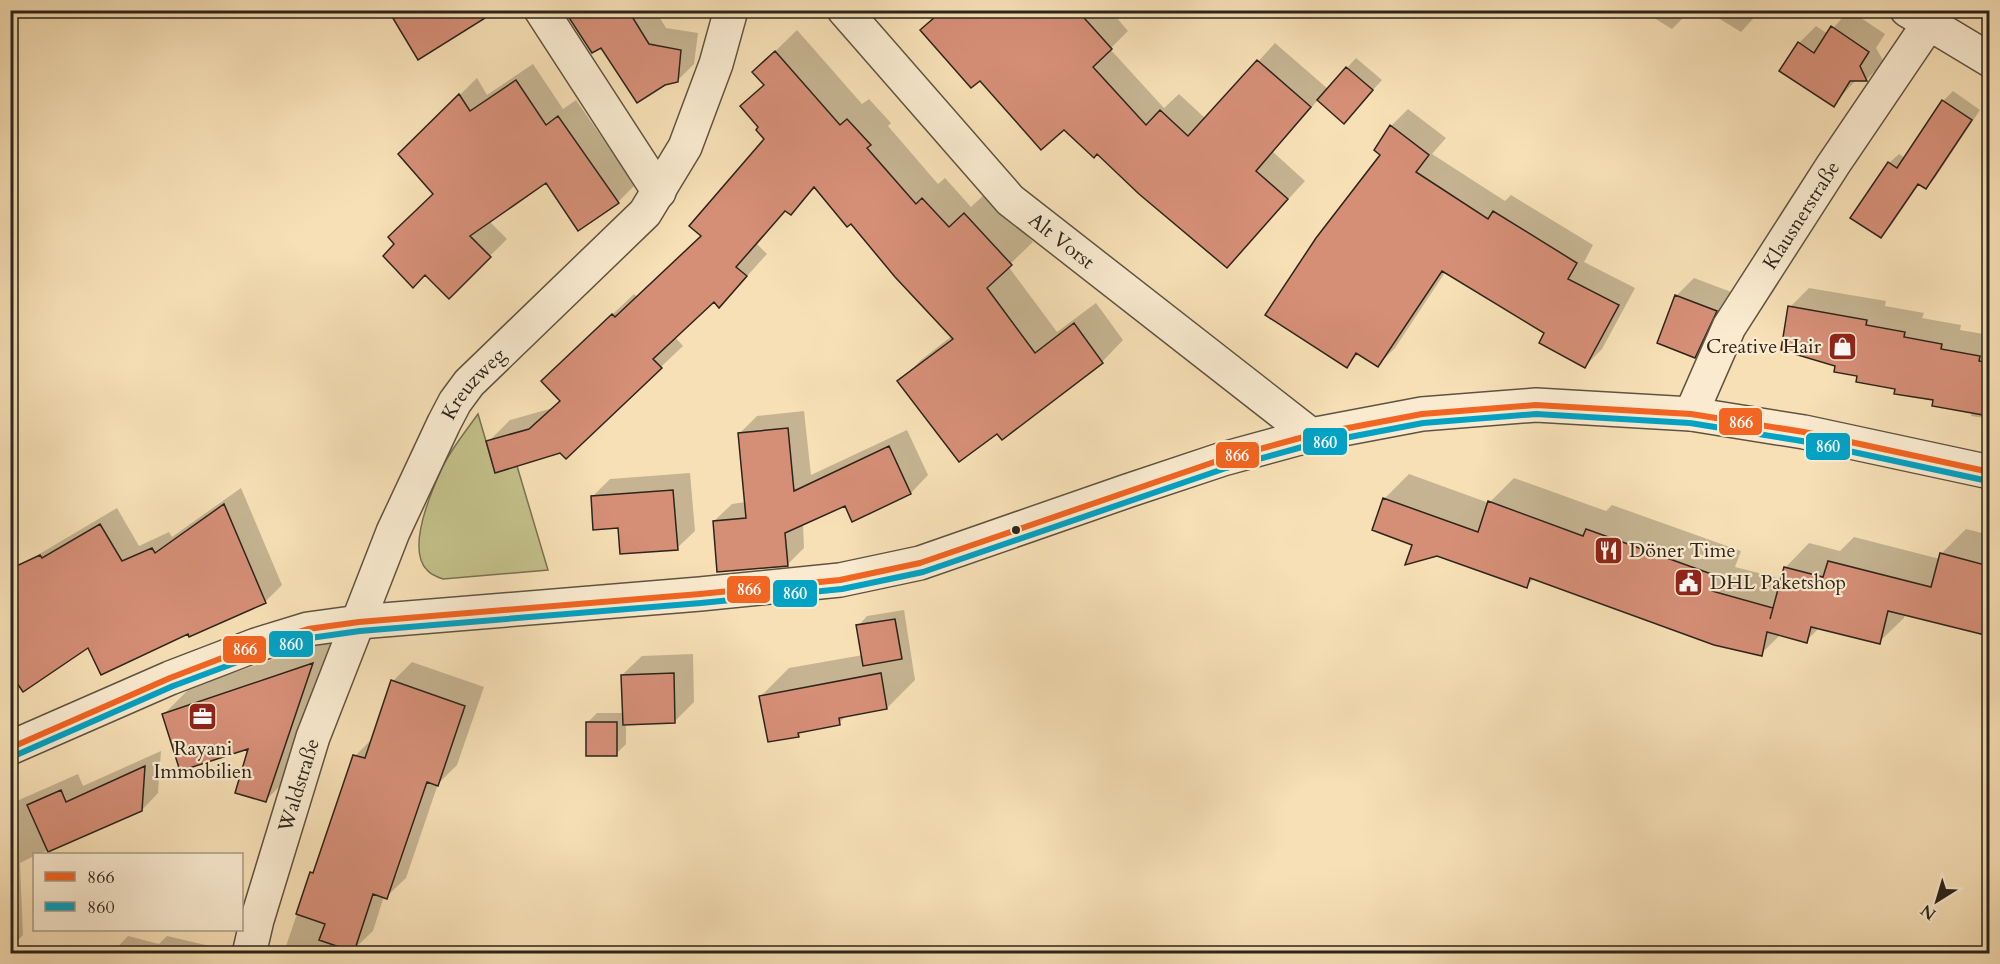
<svg xmlns="http://www.w3.org/2000/svg" width="2000" height="964" viewBox="0 0 2000 964" font-family="Cardo,serif">
  <style>
    .green { fill: #c3c089; stroke: #787252; stroke-width: 1.5 }
    .shadow { fill: #0003; fill-rule: evenodd }
    .building { fill: #d58f77; stroke: #2d241a; stroke-width: 1.5 }
    .lines { fill: none; stroke-linecap: round; stroke-linejoin: round }
    .minor-casing { stroke: #605341; stroke-width: 36 }
    .minor { stroke: #faebd0; stroke-width: 33 }
    .bus-1-casing { stroke: #faebd0; stroke-width: 10 }
    .bus-2-casing { stroke: #faebd0; stroke-width: 10 }
    .bus-1 { stroke: #f26522; stroke-width: 6 }
    .bus-2 { stroke: #02a2c5; stroke-width: 6 }
    .bus-dot { fill: #2d241a; stroke: #faebd0; stroke-width: 2 }
    .labels { text-anchor: middle; stroke-width: 4.5; stroke-linejoin: round; paint-order: stroke }
    .street-label { font-size: 20px; fill: #2d241a; stroke: #faebd0 }
    .poi-label { font-size: 20px; fill: #2d241a; stroke: #faebd0; text-anchor: start }
    .line-badge { stroke: #faebd0; stroke-width: 2 }
    .badge-label { font-size: 16px; text-anchor: middle; font-weight: bold; fill: #fff }
  </style>
  <rect width="100%" height="100%" fill="#f7e0b6"/>
  <filter id="stains"><feTurbulence type="fractalNoise" baseFrequency=".00333" numOctaves="4"/><feColorMatrix values="0 0 0 0 .2 0 0 0 0 .09 0 0 0 0 .02 0 0 0 .5 -.17"/></filter>
  <radialGradient id="worn" r=".72"><stop offset=".6" stop-color="#630" stop-opacity="0"/><stop offset="1" stop-color="#630" stop-opacity=".3"/></radialGradient>
  <path class="green" d="M478 414 495 472 517 466 548 570 443 579C437 577 431 575 427 570 406 549 431 492 442 468 451 449 466 431 478 414Z"/>
  <path class="shadow" d="M566 10H655L666 28 698 33 694 64 677 81 602 46Z
    M926 10H1110L1128 31 1110 49 1164 108 1179 94 1206 119 1275 43 1328 89 1356 58 1382 80 1353 112 1318 100 1273 152 1305 181 1227 266 1097 152 1064 128 933 20Z
    M1641 10H1691L1672 29Z
    M1705 10H1761L1741 32Z
    M1849 10 1885 34 1876 48 1884 62 1867 79 1856 80 1833 105 1799 43 1816 26 1828 34Z
    M797 30 862 104 869 99 891 123 888 126 938 184 945 178 971 207 987 192 1033 242 1008 266 1057 332 1096 303 1123 340 1102 362 998 431 899 382 921 360 952 336 851 222 816 187 790 213 786 210 757 244 767 254 740 284 719 306 714 300 675 337 683 346 566 457 561 451 488 442 510 420 553 408 561 400 565 359 634 294 637 297 703 236 766 139 760 128 742 106 765 84 754 72Z
    M533 64 563 109 576 100 635 185 618 202 546 181 489 221 507 239 449 297 396 244 435 193 400 154 477 78 487 95Z
    M1953 91 1980 110 1935 178 1925 187 1920 183 1890 227 1880 236 1889 163 1899 154 1905 158 1943 101Z
    M1408 109 1446 138 1432 154 1505 201 1511 195 1593 245 1584 262 1635 288 1602 349 1585 366 1546 333 1446 271 1395 348 1378 365 1359 353 1347 366 1382 155 1376 150 1391 126Z
    M1694 278 1734 293 1712 338 1695 356 1658 342 1677 295Z
    M1809 288 1886 301 1885 306 1924 313 1922 318 1961 325 1960 330 1990 335V419L1971 416 1972 411 1897 387 1837 365 1790 307Z
    M804 411 811 475 907 430 928 475 911 493 853 520 846 504 803 524 804 548 787 565 714 521 732 504 746 502 740 433 757 416Z
    M690 473 695 531 677 548 620 527 592 497 610 479Z
    M1409 474 1489 503 1514 478 1606 511 1612 505 1741 551 1735 567 1782 579 1785 568 1809 543 1840 551 1854 537 1940 559 1941 554 1966 529 1990 535V635L1905 614 1904 618 1879 642 1820 627 1806 641 1781 634 1761 654 1535 578 1526 586 1414 544 1384 499Z
    M241 488 282 585 265 602 189 632 89 645 10 678V576L26 566 36 556 117 508 139 546 169 532 172 537Z
    M904 610 915 680 887 708 847 715 839 723 803 730 798 735 761 696 789 668 863 655 858 626 867 616Z
    M340 637 294 772 266 800 250 747 163 715 191 687Z
    M693 654 694 702 675 721 626 723V744L616 754 587 723 597 713H624L622 675 642 656Z
    M412 662 484 687 457 765 438 784 406 878 386 897 384 896 373 931 353 950 340 946 338 954H280L285 949 311 873 316 868 355 756 374 737 393 681ZM428 774 430 775 396 876H393Z
    M161 751 158 793 142 810 39 854H34V856L20 863 23 935 10 948V804L78 774 83 786Z
    M128 936 159 944 167 936 214 947 213 954H111Z"/>
  <path class="building" d="M388 10H498L418 60Z
    M564 10H628L649 44 681 50 678 82 665 85 637 103 601 48 592 53Z
    M943 10H1077L1112 49 1093 67 1146 125 1160 110 1188 136 1257 60 1311 107 1256 171 1288 199 1227 268 1139 194 1097 154 1094 158 1064 130 1041 150 980 81 971 88 920 30Z
    M1831 26 1869 52 1860 66 1867 81H1850L1834 107 1779 71 1798 42 1814 53Z
    M775 51 840 125 847 119 871 145 867 148 916 204 922 198 949 227 964 213 1012 265 987 288 1035 353 1074 323 1103 363 1002 440 997 434 959 462 897 381 953 339 895 277 851 224 847 227 814 187 791 215 785 211 736 267 747 276 719 308 714 302 653 359 662 368 566 459 560 453 495 473 486 441 529 429 560 401 541 381 612 314 615 317 701 236 689 226 764 139 756 130 758 127 740 106 764 85 752 72Z
    M1346 67 1373 90 1344 124 1317 100Z
    M516 80 546 125 558 116 619 203 578 231 546 183 470 236 491 257 449 299 425 275 413 288 383 256 394 244 388 237 433 194 398 154 459 94 470 111Z
    M1942 100 1972 120 1926 189 1918 184 1881 238 1850 218 1888 162 1897 168Z
    M1390 125 1429 155 1416 172 1488 219 1493 211 1577 263 1568 279 1619 305 1585 368 1539 343 1544 333 1442 271 1378 367 1356 353 1347 368 1265 315 1316 238 1380 155 1374 150Z
    M1675 295 1717 311 1695 358 1657 343Z
    M1788 306 1867 320 1866 325 1905 332 1904 337 1942 344 1941 349 1980 356 1979 361 1989 363V416L1932 406 1933 400 1894 394 1895 389 1856 382 1857 376 1834 372 1835 366 1781 350Z
    M788 428 794 491 889 446 911 494 852 522 845 506 785 533 788 566 717 572 713 521 746 518 738 433Z
    M673 490 678 550 620 554 618 528 593 530 591 496Z
    M1383 498 1478 532 1488 501 1583 536 1586 529 1717 576 1712 591 1773 608 1770 619 1784 567 1823 577 1828 561 1931 587 1940 553 1989 566V636L1888 611 1880 644 1811 627 1807 643 1767 632 1762 656 1714 645 1530 578 1527 588 1437 556 1405 565 1412 545 1372 530Z
    M224 504 266 603 189 637 188 634 101 675 88 648 23 692 10 673V569L40 555 42 558 100 524 122 561 152 548 155 553Z
    M895 619 902 659 863 666 856 625Z
    M313 663 266 802 235 793 248 749 180 771 162 714Z
    M674 673 675 723 623 725 621 675Z
    M881 673 887 709 839 718 840 725 798 733 799 737 768 742 759 696Z
    M391 680 465 706 438 786 427 782 387 899 373 894 354 952 319 940 325 924 296 914 310 872 313 873 353 755 365 758Z
    M586 722H617V756H586Z
    M145 766 142 811 48 852 27 805 61 790 66 802Z"/>
  <g class="lines">
    <defs>
      <g id="minor">
        <path d="M541 10 659 192"/>
        <path id="s1" d="M844 10 1010 200 1311 435"/>
        <path d="M1907 10 1990 60"/>
        <path id="s2" d="M1691 414 1729 327 1833 165 1938 10"/>
        <path d="M10 748 170 678 256 645 308 629 359 622 700 594 840 580 920 563 1127 491 1223 459 1311 435 1422 414 1536 405 1691 414 1804 432 1990 472"/>
        <path id="s3" d="M249 954 257 920 313 737 393 532 444 423 455 402 469 383 645 213 685 147 716 64 731 10"/>
      </g>
    </defs>
    <use href="#minor" class="minor-casing"/>
    <use href="#minor" class="minor"/>
    <defs>
      <path id="bus-1" d="M10 748 170 678 256 645 308 629 359 622 700 594 840 580 920 563 1223 459 1311 435 1422 414 1536 405 1691 414 1804 432 1990 472"/>
      <path id="bus-2" d="M14 756 173 686 259 654 310 638 360 631 701 603 842 589 923 572 1226 468 1313 444 1423 423 1536 414 1690 423 1802 441 1988 481"/>
    </defs>
    <use href="#bus-1" class="bus-1-casing"/>
    <use href="#bus-2" class="bus-2-casing"/>
    <use href="#bus-1" class="bus-1"/>
    <use href="#bus-2" class="bus-2"/>
  </g>
  <defs>
    <symbol id="shop-square" viewBox="-11 -11 22 22"><rect x="-9" y="-9" width="18" height="18" rx="4" fill="#8f2418" stroke="#faebd0"/><path d="M-5-2.5h2.3a2.7 3.5 0 0 1 5.4 0H5L5.5 6h-11ZM-1.5-2.5h3a1.5 2.3 0 0 0-3 0Z" fill="#fff"/></symbol>
    <symbol id="restaurant-square" viewBox="-11 -11 22 22"><rect x="-9" y="-9" width="18" height="18" rx="4" fill="#8f2418" stroke="#faebd0"/><path d="M-5-6h1v4h1v-4h1v4h1v-4h1v5L-1.5 .5V6h-2V.5L-5-1ZM5-6V6H3V1.5H1.5Q1.5-4 5-6Z" fill="#fff"/></symbol>
    <symbol id="civic-square" viewBox="-11 -11 22 22"><rect x="-9" y="-9" width="18" height="18" rx="4" fill="#8f2418" stroke="#faebd0"/><path d="M-.6-6.5H3V-4.5H.6V-3L4-1V1h2V6H-6V1h2V-1L-.6-3ZM-1.2 2.5V6h2.4V2.5Z" fill="#fff"/></symbol>
    <symbol id="office-square" viewBox="-11 -11 22 22"><rect x="-9" y="-9" width="18" height="18" rx="4" fill="#8f2418" stroke="#faebd0"/><path d="M-6-3h4V-5.5h4V-3h4V5H-6ZM-1-4.5V-3h2v-1.5ZM-6 0V1H6V0Z" fill="#fff"/></symbol>
  </defs>
  <g fill-rule="evenodd">
    <use href="#shop-square" x="1826" y="330" width="33" height="33"/>
    <use href="#restaurant-square" x="1592" y="534" width="33" height="33"/>
    <use href="#civic-square" x="1672" y="566" width="33" height="33"/>
    <use href="#office-square" x="186" y="700" width="33" height="33"/>
  </g>
  <circle class="bus-dot" cx="1016" cy="530" r="5"/>
  <g class="labels">
    <g class="street-label">
      <text dy="7" stroke="none"><textPath href="#s2" startOffset="228">Klausnerstraße</textPath></text>
      <text dy="7" stroke="none"><textPath href="#s1" startOffset="318">Alt Vorst</textPath></text>
      <text dy="7" stroke="none"><textPath href="#s3" startOffset="616">Kreuzweg</textPath></text>
      <text dy="7" stroke="none"><textPath href="#s3" startOffset="176">Waldstraße</textPath></text>
    </g>
    <g class="poi-label">
      <text x="1821" y="353" text-anchor="end">Creative Hair</text>
      <text x="1629" y="557">Döner Time</text>
      <text x="1710" y="589">DHL Paketshop</text>
      <text x="203" y="755" text-anchor="middle">Rayani<tspan x="203" dy="23">Immobilien</tspan></text>
    </g>
  </g>
  <g class="line-badge">
    <rect x="1718" y="407" width="45" height="29" rx="6" fill="#f26522"/>
    <rect x="1302" y="427" width="46" height="29" rx="6" fill="#02a2c5"/>
    <rect x="1805" y="432" width="46" height="29" rx="6" fill="#02a2c5"/>
    <rect x="1215" y="441" width="45" height="28" rx="6" fill="#f26522"/>
    <rect x="726" y="575" width="45" height="29" rx="6" fill="#f26522"/>
    <rect x="772" y="579" width="46" height="29" rx="6" fill="#02a2c5"/>
    <rect x="268" y="630" width="46" height="28" rx="6" fill="#02a2c5"/>
    <rect x="222" y="635" width="45" height="29" rx="6" fill="#f26522"/>
  </g>
  <g class="badge-label">
    <text x="1741" y="428">866</text>
    <text x="1325" y="448">860</text>
    <text x="1828" y="452">860</text>
    <text x="1237" y="461">866</text>
    <text x="749" y="595">866</text>
    <text x="795" y="599">860</text>
    <text x="291" y="650">860</text>
    <text x="245" y="655">866</text>
  </g>
  <rect width="2000" height="964" fill="none" stroke="#f7e0b6" stroke-width="36"/>
  <rect x="12" y="12" width="1976" height="940" fill="none" stroke="#2d241a" stroke-width="3"/>
  <rect x="18" y="18" width="1964" height="928" fill="none" stroke="#2d241a" stroke-width="1.5"/>
  <rect x="33" y="853" width="210" height="78" fill="#faebd0" stroke="#a89b87" stroke-width="1.5"/>
  <rect x="45" y="872" width="30" height="9" fill="#f26522" stroke="#a89b87" stroke-width="1.5"/>
  <text x="87" y="883" font-size="18" fill="#2d241a">866</text>
  <rect x="45" y="902" width="30" height="9" fill="#02a2c5" stroke="#a89b87" stroke-width="1.5"/>
  <text x="87" y="913" font-size="18" fill="#2d241a">860</text>
  <g transform="translate(1937 901) rotate(217)" stroke="#faebd0" stroke-width="4.5" paint-order="stroke">
  <path d="M0-4.5L10 22L0 15L-10 22Z" fill="#2d241a"/>
  <text y="-9" font-size="16" font-weight="bold" text-anchor="middle" fill="#2d241a">N</text>
  </g>
  <rect width="100%" height="100%" filter="url(#stains)"/>
  <rect width="100%" height="100%" fill="url(#worn)"/>
</svg>
